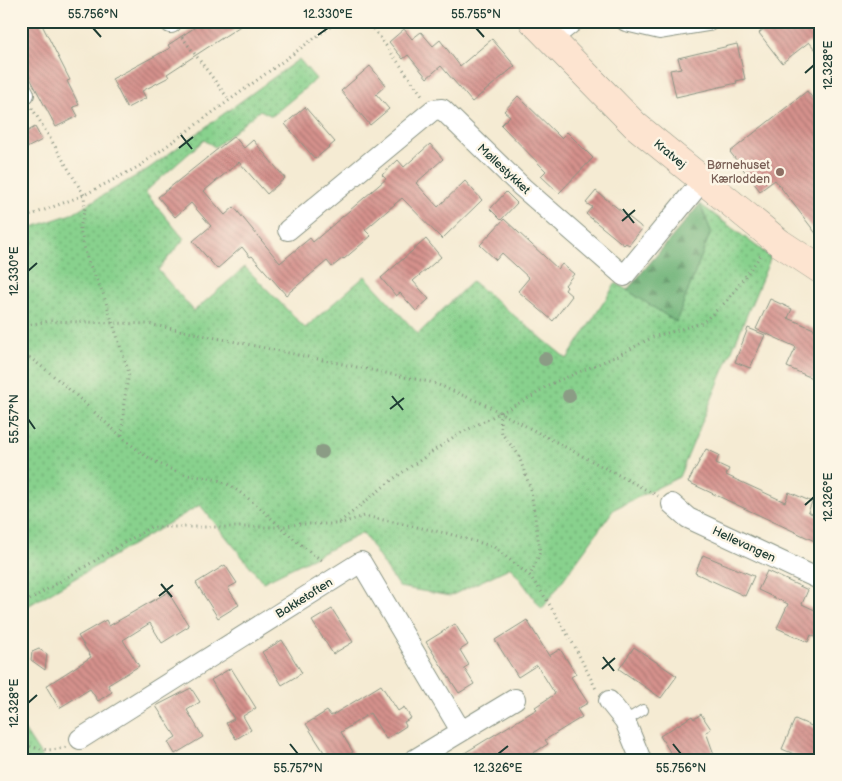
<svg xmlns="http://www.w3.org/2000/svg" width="842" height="781" viewBox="0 0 842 781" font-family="'Balsamiq Sans',sans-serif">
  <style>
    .grass { fill: url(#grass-dots); stroke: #548760 }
    .forest { fill: url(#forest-firs); stroke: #467856 }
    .building { fill: url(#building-back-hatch) }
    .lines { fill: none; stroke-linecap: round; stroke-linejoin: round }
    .lane-casing { stroke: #8a9484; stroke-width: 12 }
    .street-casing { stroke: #8a9484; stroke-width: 22 }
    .secondary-casing { stroke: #8a9484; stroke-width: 29 }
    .path { stroke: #8a9484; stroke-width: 3; stroke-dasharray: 1 4; stroke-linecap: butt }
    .lane { stroke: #fff; stroke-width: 10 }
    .street { stroke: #fff; stroke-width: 20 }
    .secondary { stroke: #fde4d0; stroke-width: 28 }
    .tree { fill: #8b9c85 }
    .ticks { fill: none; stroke: #1f3d34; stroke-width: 2 }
    .education-dot { fill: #8d6e63; stroke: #fcf5e5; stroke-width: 2 }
    .labels { text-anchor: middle; stroke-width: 5; stroke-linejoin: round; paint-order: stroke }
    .street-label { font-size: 12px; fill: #1f3d34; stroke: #fcf5e5 }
    .education-label { font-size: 12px; fill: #785e54; stroke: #fcf5e5; text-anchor: end }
    .neatline { fill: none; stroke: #1f3d34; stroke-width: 2 }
    .ticks-label { font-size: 12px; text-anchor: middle; fill: #1f3d34 }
  </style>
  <defs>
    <pattern id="grass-dots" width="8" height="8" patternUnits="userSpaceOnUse" patternTransform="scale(1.25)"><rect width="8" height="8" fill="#88d18d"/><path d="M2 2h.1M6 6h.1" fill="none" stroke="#6fab74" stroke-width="1.8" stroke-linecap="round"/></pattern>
    <pattern id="forest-firs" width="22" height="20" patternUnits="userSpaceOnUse" patternTransform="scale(1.25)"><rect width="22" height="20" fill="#6eb378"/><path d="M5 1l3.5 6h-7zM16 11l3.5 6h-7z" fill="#5a9363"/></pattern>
    <pattern id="building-back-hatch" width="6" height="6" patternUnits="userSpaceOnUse" patternTransform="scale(1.25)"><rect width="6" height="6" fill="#d5918c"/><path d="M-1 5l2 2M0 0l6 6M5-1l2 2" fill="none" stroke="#ac7873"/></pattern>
  </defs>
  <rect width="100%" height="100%" fill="#fcf5e5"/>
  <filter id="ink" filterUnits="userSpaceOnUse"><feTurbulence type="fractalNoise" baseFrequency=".02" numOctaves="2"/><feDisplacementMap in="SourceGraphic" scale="10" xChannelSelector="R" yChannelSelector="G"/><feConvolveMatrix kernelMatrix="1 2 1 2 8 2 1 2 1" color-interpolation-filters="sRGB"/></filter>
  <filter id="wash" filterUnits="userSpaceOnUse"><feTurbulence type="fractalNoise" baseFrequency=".0096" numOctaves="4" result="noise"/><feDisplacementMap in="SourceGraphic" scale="20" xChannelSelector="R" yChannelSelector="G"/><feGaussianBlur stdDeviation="1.12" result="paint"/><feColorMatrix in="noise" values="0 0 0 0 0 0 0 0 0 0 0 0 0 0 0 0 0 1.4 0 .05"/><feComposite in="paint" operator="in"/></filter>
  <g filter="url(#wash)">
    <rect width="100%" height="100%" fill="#f5ebd3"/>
    <path class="grass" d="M299 59 316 79 272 116 260 110 215 147 204 140 145 192 184 239 158 270 194 311 245 267 305 328 365 276 418 334 472 281 567 359 616 283 676 322 711 231 700 204 771 257 679 477 614 509 542 609 511 567 450 596 399 587 363 533 263 582 200 505 21 610V231L71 214 148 169Z
      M21 725 44 760H21Z"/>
    <path class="forest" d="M700 204 711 231 676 322 627 290Z"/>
    <g id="blocks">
      <path class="building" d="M21 21H40L70 80 67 81 79 105 73 107 78 116 56 127 21 61Z
        M189 21H248L167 74 169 77 142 91 146 98 127 108 112 79 170 48 168 45 194 28Z
        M773 21H821V56L809 42 782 63 759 33Z
        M404 29 412 39 421 32 433 46 440 40 460 66 492 39 515 66 472 102 441 66 427 78 408 55 403 59 389 42Z
        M737 44 745 79 736 81 737 83 676 97 670 70 681 68 678 58Z
        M370 66 386 85 376 94 389 109 370 125 341 91Z
        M807 91 821 109V240L775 180 760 191 730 152Z
        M518 96 561 138 567 132 593 158 559 193 541 176 546 171 501 125 510 116 504 111Z
        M305 107 335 142 315 159 285 124Z
        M35 127 42 140 21 151V135Z
        M234 136 244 148 253 140 285 178 267 194 239 162 204 191 225 215 234 207 280 263 310 238 313 242 386 179 382 175 398 160 404 167 430 144 443 159 416 183 438 207 465 181 482 200 442 239 402 198 365 230 371 236 344 259 343 258 332 267 327 261 286 295 252 256 250 257 242 247 217 269 193 241 211 226 191 203 175 217 158 197Z
        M596 191 640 226 642 229 629 245 626 243 624 245 586 214 592 207 586 203Z
        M506 192 517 203 501 220 490 209Z
        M504 219 558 269 562 264 574 274 565 285 567 287 565 290 572 296 553 321 518 291 529 278 502 253 496 260 480 245Z
        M426 239 441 257 413 281 429 299 416 311 400 293 396 296 381 278Z
        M770 299 792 309 788 318 821 332V382L787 367 796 347 756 329Z
        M748 328 765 335 750 368 735 362Z
        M706 449 719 455 716 463 729 469 726 475 785 502 789 492 812 502 808 512 821 518V544L688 482Z
        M703 555 754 576 745 596 695 573Z
        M225 565 237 583 228 588 239 605 218 618 196 583Z
        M767 571 808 590 802 604 821 613V640L811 635 808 642 777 628 788 604 758 590Z
        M168 592 189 626 162 643 150 623 123 640 139 666 108 685 112 692 98 701 90 689 59 708 46 686 91 657 78 636 106 620 109 626Z
        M332 609 353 642 333 654 312 621Z
        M527 620 549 656 560 649 576 674 571 677 588 703 577 709 582 717 545 740 548 744 522 760H453L537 709 535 707 555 694 537 665 518 677 495 640Z
        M455 624 468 645 460 650 469 665 464 668 474 684 459 693 426 642Z
        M282 640 302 673 282 685 262 652Z
        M634 647 677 676 661 698 619 669Z
        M39 649 47 654 45 670 31 660 32 652Z
        M231 668 256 708 243 716 251 730 236 739 226 723 234 719 211 680Z
        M381 685 398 711 404 707 411 718 404 722 406 726 386 739 370 713 341 732 353 752 340 760H329L306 724 327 711 331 716Z
        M191 688 200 702 187 710 203 737 175 754 168 742 176 737 156 706Z
        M701 714 711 729 706 732 716 760H675L660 736 692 716 694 719Z
        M795 719 821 730V750L817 760H808L782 749Z"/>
    </g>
  </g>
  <g filter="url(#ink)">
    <use href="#blocks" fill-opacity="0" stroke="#8a9484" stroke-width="1"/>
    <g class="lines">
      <defs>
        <path id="lane" d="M625 721 643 710"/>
        <path id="street" d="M170 21 171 23
          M626 21 660 29 708 21
          M549 41 574 21
          M21 89 24 94
          M288 230 433 110 442 109 522 187 624 276 702 181
          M672 504 688 518 821 580
          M609 701 625 721 641 760
          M80 739 361 562 461 731
          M414 760 515 699"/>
        <path id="secondary" d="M533 21 635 125 780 243 821 270"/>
      </defs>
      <use href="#lane" class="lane-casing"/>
      <use href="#street" class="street-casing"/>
      <use href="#secondary" class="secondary-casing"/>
      <path class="path" d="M368 21 422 95
        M182 37 230 101
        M32 108 84 195 85 208 80 228 87 259 103 293 129 373 124 402 122 435
        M21 219 84 195 138 167 338 21
        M21 326 49 321 149 324 434 383 486 405 658 496
        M21 352C66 381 101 422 143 454 153 461 169 469 180 473 194 478 212 476 225 483 262 503 288 540 325 562
        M499 412 502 434 518 454 531 490 540 552 530 576
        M340 522 393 479 455 436 533 396 548 385 617 356 653 337 702 323 727 301 761 255
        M21 605 151 527H279L300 524H338L365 516 450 534 494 547 530 576 543 594 575 647 596 689
        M21 742C35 750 51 752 66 747
        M612 760 620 755"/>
      <use href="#lane" class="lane"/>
      <use href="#street" class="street"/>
      <use href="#secondary" class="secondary"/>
    </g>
    <g class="tree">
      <circle cx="545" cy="359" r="7"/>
      <circle cx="569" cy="396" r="7"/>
      <circle cx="322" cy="452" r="7"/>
    </g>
  </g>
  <path class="ticks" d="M93 28 101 37M476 28 484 37M318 35 328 28M805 73 814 65M181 135 192 149M179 148 193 137M623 209 634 223M622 221 635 210M28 271 37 263M392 396 403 410M390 409 404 398M28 419 35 429M805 505 814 497M161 584 172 597M159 596 173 585M603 657 614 671M602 669 615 658M28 703 37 695M290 744 298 754M673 744 681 754M498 754 508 746"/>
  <circle class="education-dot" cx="780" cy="172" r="5"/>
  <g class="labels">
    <g class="street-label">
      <text transform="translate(670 154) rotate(40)" y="4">Kratvej</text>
      <text transform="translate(504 169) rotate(43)" y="4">Møllestykket</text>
      <text transform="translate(744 544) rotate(25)" y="4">Hellevangen</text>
      <text transform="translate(304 598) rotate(-32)" y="4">Bakketoften</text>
    </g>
    <g class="education-label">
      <text x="770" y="169">Børnehuset<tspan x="770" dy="14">Kærlodden</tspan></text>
    </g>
  </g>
  <rect width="842" height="781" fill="none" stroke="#fcf5e5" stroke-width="55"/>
  <rect x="28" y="28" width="786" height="726" class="neatline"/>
  <g class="ticks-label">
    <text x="93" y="18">55.756°N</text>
    <text x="328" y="18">12.330°E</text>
    <text x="476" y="18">55.755°N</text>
    <text transform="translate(828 65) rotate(-90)" y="4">12.328°E</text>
    <text transform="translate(14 271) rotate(-90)" y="4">12.330°E</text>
    <text transform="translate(14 419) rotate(-90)" y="4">55.757°N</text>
    <text transform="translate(828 497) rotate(-90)" y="4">12.326°E</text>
    <text transform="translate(14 703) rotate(-90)" y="4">12.328°E</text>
    <text x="298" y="772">55.757°N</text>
    <text x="498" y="772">12.326°E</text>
    <text x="681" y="772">55.756°N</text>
  </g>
</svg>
